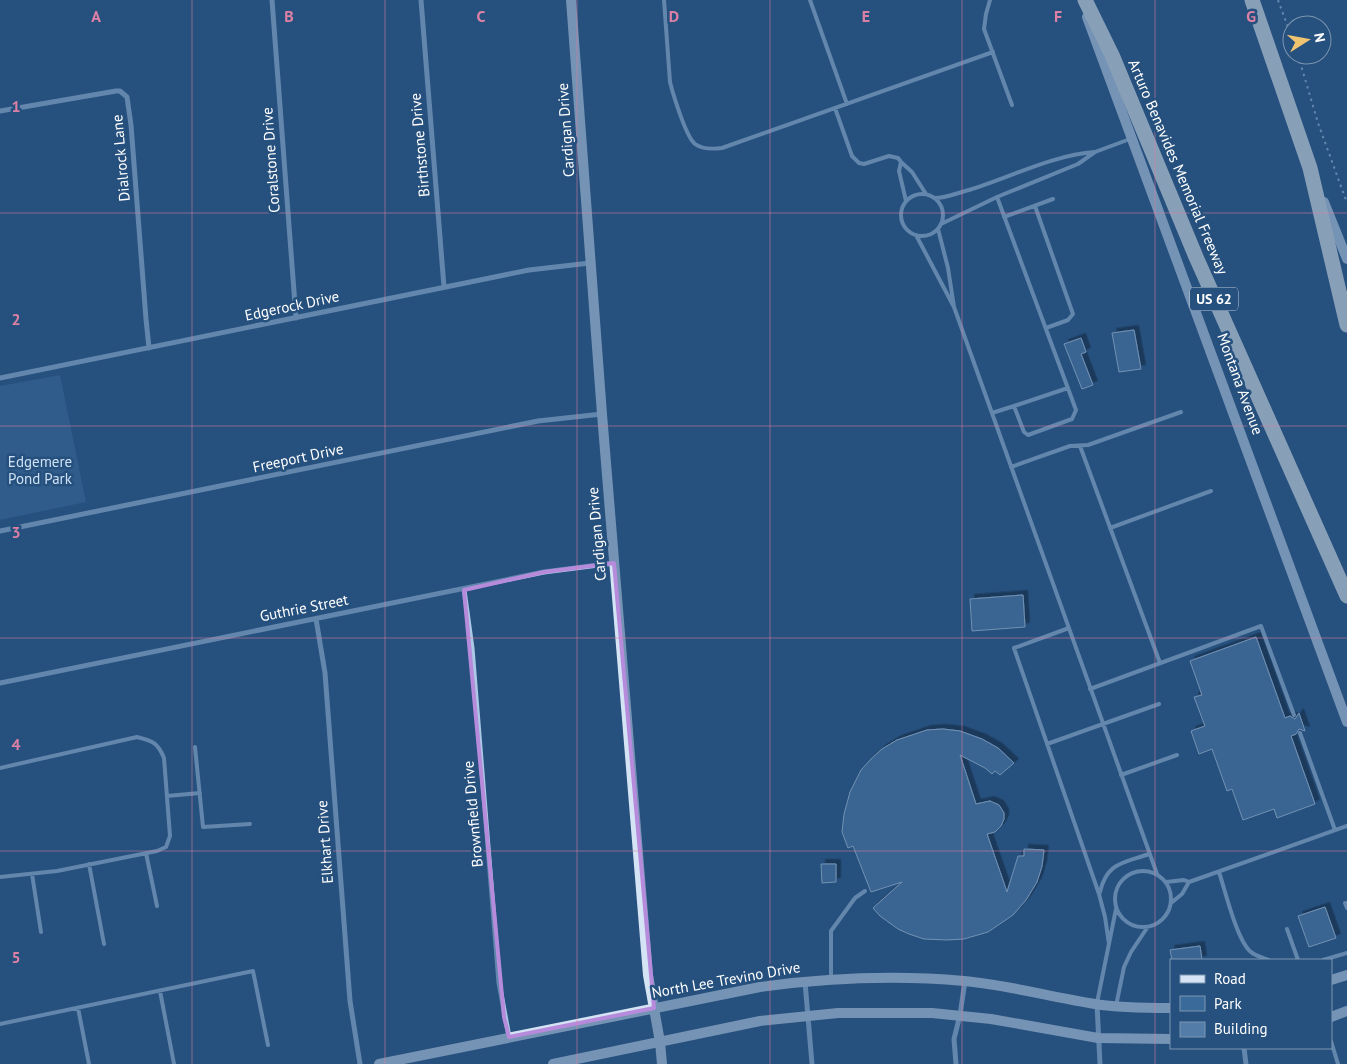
<svg xmlns="http://www.w3.org/2000/svg" width="1347" height="1064" viewBox="0 0 1347 1064" font-family="'PT Sans',sans-serif">
  <style>
    .green { fill: #3a6a9a }
    .building { fill: #537ca8; stroke: #cee1f4; filter: url(#shadow) }
    .lines { fill: none; stroke-linecap: round; stroke-linejoin: round }
    .path { stroke: #abc8e5; stroke-width: 2; stroke-dasharray: 2.5 4; stroke-linecap: butt }
    .lane { stroke: #abc8e5; stroke-width: 4 }
    .street { stroke: #abc8e5; stroke-width: 5 }
    .secondary { stroke: #d5e4f5; stroke-width: 10 }
    .highway { stroke: #fff; stroke-width: 15 }
    .marked { fill: none; stroke: #b68bdc; stroke-width: 4; stroke-linejoin: round }
    .grid { fill: none; stroke: #dd80a5; stroke-width: 1; stroke-opacity: 0.55 }
    .labels { text-anchor: middle; stroke-width: 5; stroke-linejoin: round; paint-order: stroke }
    .shield { fill: #26507d; stroke: #becad8; stroke-width: 1 }
    .shield-label { font-size: 14px; font-weight: bold; fill: #fff }
    .street-label { font-size: 15px; fill: #fff; stroke: #26507d }
    .park-label { font-size: 15px; fill: #cee1f4; stroke: #26507d }
    .grid-label { font-size: 16px; text-anchor: middle; font-weight: bold; fill: #dd80a5; stroke: #26507d; stroke-width: 5; stroke-linejoin: round; paint-order: stroke }
  </style>
  <defs>
    <filter id="shadow"><feDropShadow dx="4.5" dy="-4.5" stdDeviation="0" flood-color="#0009"/></filter>
  </defs>
  <rect width="100%" height="100%" fill="#26507d"/>
  <path class="green" d="M60 375 86 502 0 520V386Z"/>
  <path class="building" d="M1134 330 1141 369 1119 372 1112 333Z
    M1081 338 1086 352 1081 354 1093 385 1082 389 1064 344Z
    M1023 595 1025 627 972 631 970 599Z
    M1256 637 1285 718 1290 716 1295 719 1299 713 1305 731 1299 729 1296 734 1291 736 1315 804 1277 818 1274 809 1243 820 1232 789 1227 791 1212 749 1199 754 1191 731 1205 726 1194 697 1202 695 1190 661Z
    M943 729 960 731 982 739 998 748 1014 763 1000 775 995 771 992 774 985 768 960 755 976 804 990 801 999 805 1004 813V819L1001 826 995 832 987 834 1007 892 1018 856H1024V849L1044 850 1042 866 1037 882 1026 900 1013 915 988 932 964 939 947 940 924 939 909 934 898 929 880 916 873 908 902 882 871 892 853 846 848 848 842 832 844 814 850 792 861 770 872 758 882 749 897 740 927 730Z
    M821 864H836V882L822 883Z
    M1325 907 1336 938 1309 947 1298 916Z
    M1200 946 1202 960H1172L1170 950Z"/>
  <g class="lines">
    <path class="path" d="M1278 0 1292 38
      M1298 55 1318 123 1347 203"/>
    <path class="lane" d="M664 0 670 82C673 94 686 137 695 144 703 150 714 149 722 148L993 52
      M810 0 847 104
      M990 0 986 14 984 29 1012 105
      M835 108 852 156 859 163 864 164 889 156 898 158 901 162
      M1095 152 1130 139
      M901 215a21 21 0 1 1 42 0a21 21 0 1 1-42 0Z
      M935 198C946 198 957 193 969 190 1009 178 1052 155 1095 152L1078 164 997 197 941 224
      M906 201 899 171 901 162 912 172 926 194
      M1035 206 1073 314 1068 320 1046 328
      M1004 217 1053 199
      M916 235 954 307 948 268 938 229
      M954 307 1157 874
      M1014 406 1068 388
      M992 413 1014 406 1024 432 1028 435 1072 419 1076 410 997 197
      M1080 446 1160 663
      M1011 467 1070 446 1088 445 1181 412
      M1110 528 1211 491
      M1069 628 1014 648 1099 894 1105 917 1109 944
      M1090 689 1261 626 1294 715
      M1300 733 1335 830
      M1047 744 1159 704
      M195 747 203 827 250 824
      M0 768 137 737C153 741 158 743 164 758L170 836 166 847 157 851 57 871 0 877
      M1121 775 1177 755
      M167 796 200 793
      M146 853 157 906
      M89 864 104 944
      M1115 899a28 28 0 1 1 56 0a28 28 0 1 1-56 0Z
      M1219 872C1225 890 1237 941 1251 952 1255 956 1264 958 1269 960
      M32 874 41 932
      M1166 882 1184 880 1189 882 1182 894 1171 903
      M1189 882 1347 826
      M1100 892C1107 862 1124 863 1149 854
      M1347 903H1345L1347 908
      M1287 929 1298 960
      M1323 960 1347 953
      M831 978V931L855 898 865 891
      M160 991 174 1064
      M1097 1003 1116 909
      M1116 1006 1124 967 1131 952 1147 928
      M78 1008 89 1064
      M0 1024 253 971 268 1045
      M1331 1041 1338 1064"/>
    <path class="street" d="M272 0 296 318
      M421 0 444 287
      M0 111 116 91H120L127 97 131 125 146 319 149 348
      M0 378 529 270 590 263
      M0 531 538 421 602 414
      M464 590 472 648 499 983 509 1037
      M316 619 325 673 350 1001 360 1064
      M0 683 544 572 614 563
      M805 982 812 1064
      M1097 1004 1100 1064
      M1244 1048 1246 1064
      M956 1064 954 1039 960 1015 965 981"/>
    <path class="secondary" d="M571 0 602 414 648 975 660 1042 662 1064
      M1087 17 1347 722
      M1324 202 1347 259
      M1331 980 1347 975
      M1331 1017 1347 1011
      M379 1064 760 987C827 978 896 975 964 981 1008 985 1051 997 1095 1004 1120 1008 1146 1008 1171 1008
      M553 1064 760 1021 838 1013H932L991 1019 1098 1038 1171 1039"/>
    <path class="highway" d="M1085 0 1112 55 1196 257 1347 596
      M1252 0 1310 168 1347 325"/>
  </g>
  <path d="M0 0H1347V1064H0ZM614 563 654 1008 509 1037 504 1017 464 590 544 572Z" fill="#26507d" fill-opacity=".55" fill-rule="evenodd"/>
  <path class="marked" d="M614 563 654 1008 509 1037 504 1017 464 590 544 572Z"/>
  <path class="grid" d="M192 0V1064M385 0V1064M577 0V1064M770 0V1064M962 0V1064M1155 0V1064M0 213H1347M0 426H1347M0 638H1347M0 851H1347"/>
  <g class="labels">
    <rect class="shield" x="1190" y="287.5" width="48" height="23" rx="4"/>
    <g class="shield-label">
      <text x="1214" y="304">US 62</text>
    </g>
    <g class="street-label">
      <text transform="translate(566 130) rotate(-94)" y="5">Cardigan Drive</text>
      <text transform="translate(420 145) rotate(-95)" y="5">Birthstone Drive</text>
      <text transform="translate(121 158) rotate(-95)" y="5">Dialrock Lane</text>
      <text transform="translate(271 160) rotate(-94)" y="5">Coralstone Drive</text>
      <text transform="translate(1178 167) rotate(67)" y="5">Arturo Benavides Memorial Freeway</text>
      <text transform="translate(292 306) rotate(-12)" y="5">Edgerock Drive</text>
      <text transform="translate(1240 384) rotate(70)" y="5">Montana Avenue</text>
      <text transform="translate(298 458) rotate(-12)" y="5">Freeport Drive</text>
      <text transform="translate(597 534) rotate(-95)" y="5">Cardigan Drive</text>
      <text transform="translate(304 608) rotate(-11)" y="5">Guthrie Street</text>
      <text transform="translate(473 814) rotate(-95)" y="5">Brownfield Drive</text>
      <text transform="translate(325 842) rotate(-94)" y="5">Elkhart Drive</text>
      <text transform="translate(726 980) rotate(-10)" y="5">North Lee Trevino Drive</text>
    </g>
    <g class="park-label">
      <text x="40" y="467">Edgemere<tspan x="40" dy="17">Pond Park</tspan></text>
    </g>
  </g>
  <g class="grid-label">
    <text x="96" y="22">A</text>
    <text x="289" y="22">B</text>
    <text x="481" y="22">C</text>
    <text x="674" y="22">D</text>
    <text x="866" y="22">E</text>
    <text x="1058" y="22">F</text>
    <text x="1251" y="22">G</text>
    <text x="16" y="112">1</text>
    <text x="16" y="325">2</text>
    <text x="16" y="538">3</text>
    <text x="16" y="750">4</text>
    <text x="16" y="963">5</text>
  </g>
  <rect x="1170" y="959" width="162" height="90" fill="#26507d" stroke="#7d96b1"/>
  <rect x="1180" y="975" width="25" height="8" fill="#d5e4f5" stroke="#7d96b1"/>
  <text x="1214" y="984" font-size="15" fill="#ffffff">Road</text>
  <rect x="1180" y="996" width="25" height="15" fill="#3a6a9a" stroke="#7d96b1"/>
  <text x="1214" y="1009" font-size="15" fill="#ffffff">Park</text>
  <rect x="1180" y="1022" width="25" height="15" fill="#537ca8" stroke="#7d96b1"/>
  <text x="1214" y="1034" font-size="15" fill="#ffffff">Building</text>
  <g transform="translate(1307 40) rotate(79)"><circle r="24" fill="#26507d" stroke="#7d96b1"/>
  <path d="M0-4L9 19L0 12L-9 19Z" fill="#eec471"/>
  <text y="-8" font-size="14" font-weight="bold" text-anchor="middle" fill="#ffffff">N</text>
  </g>
</svg>
